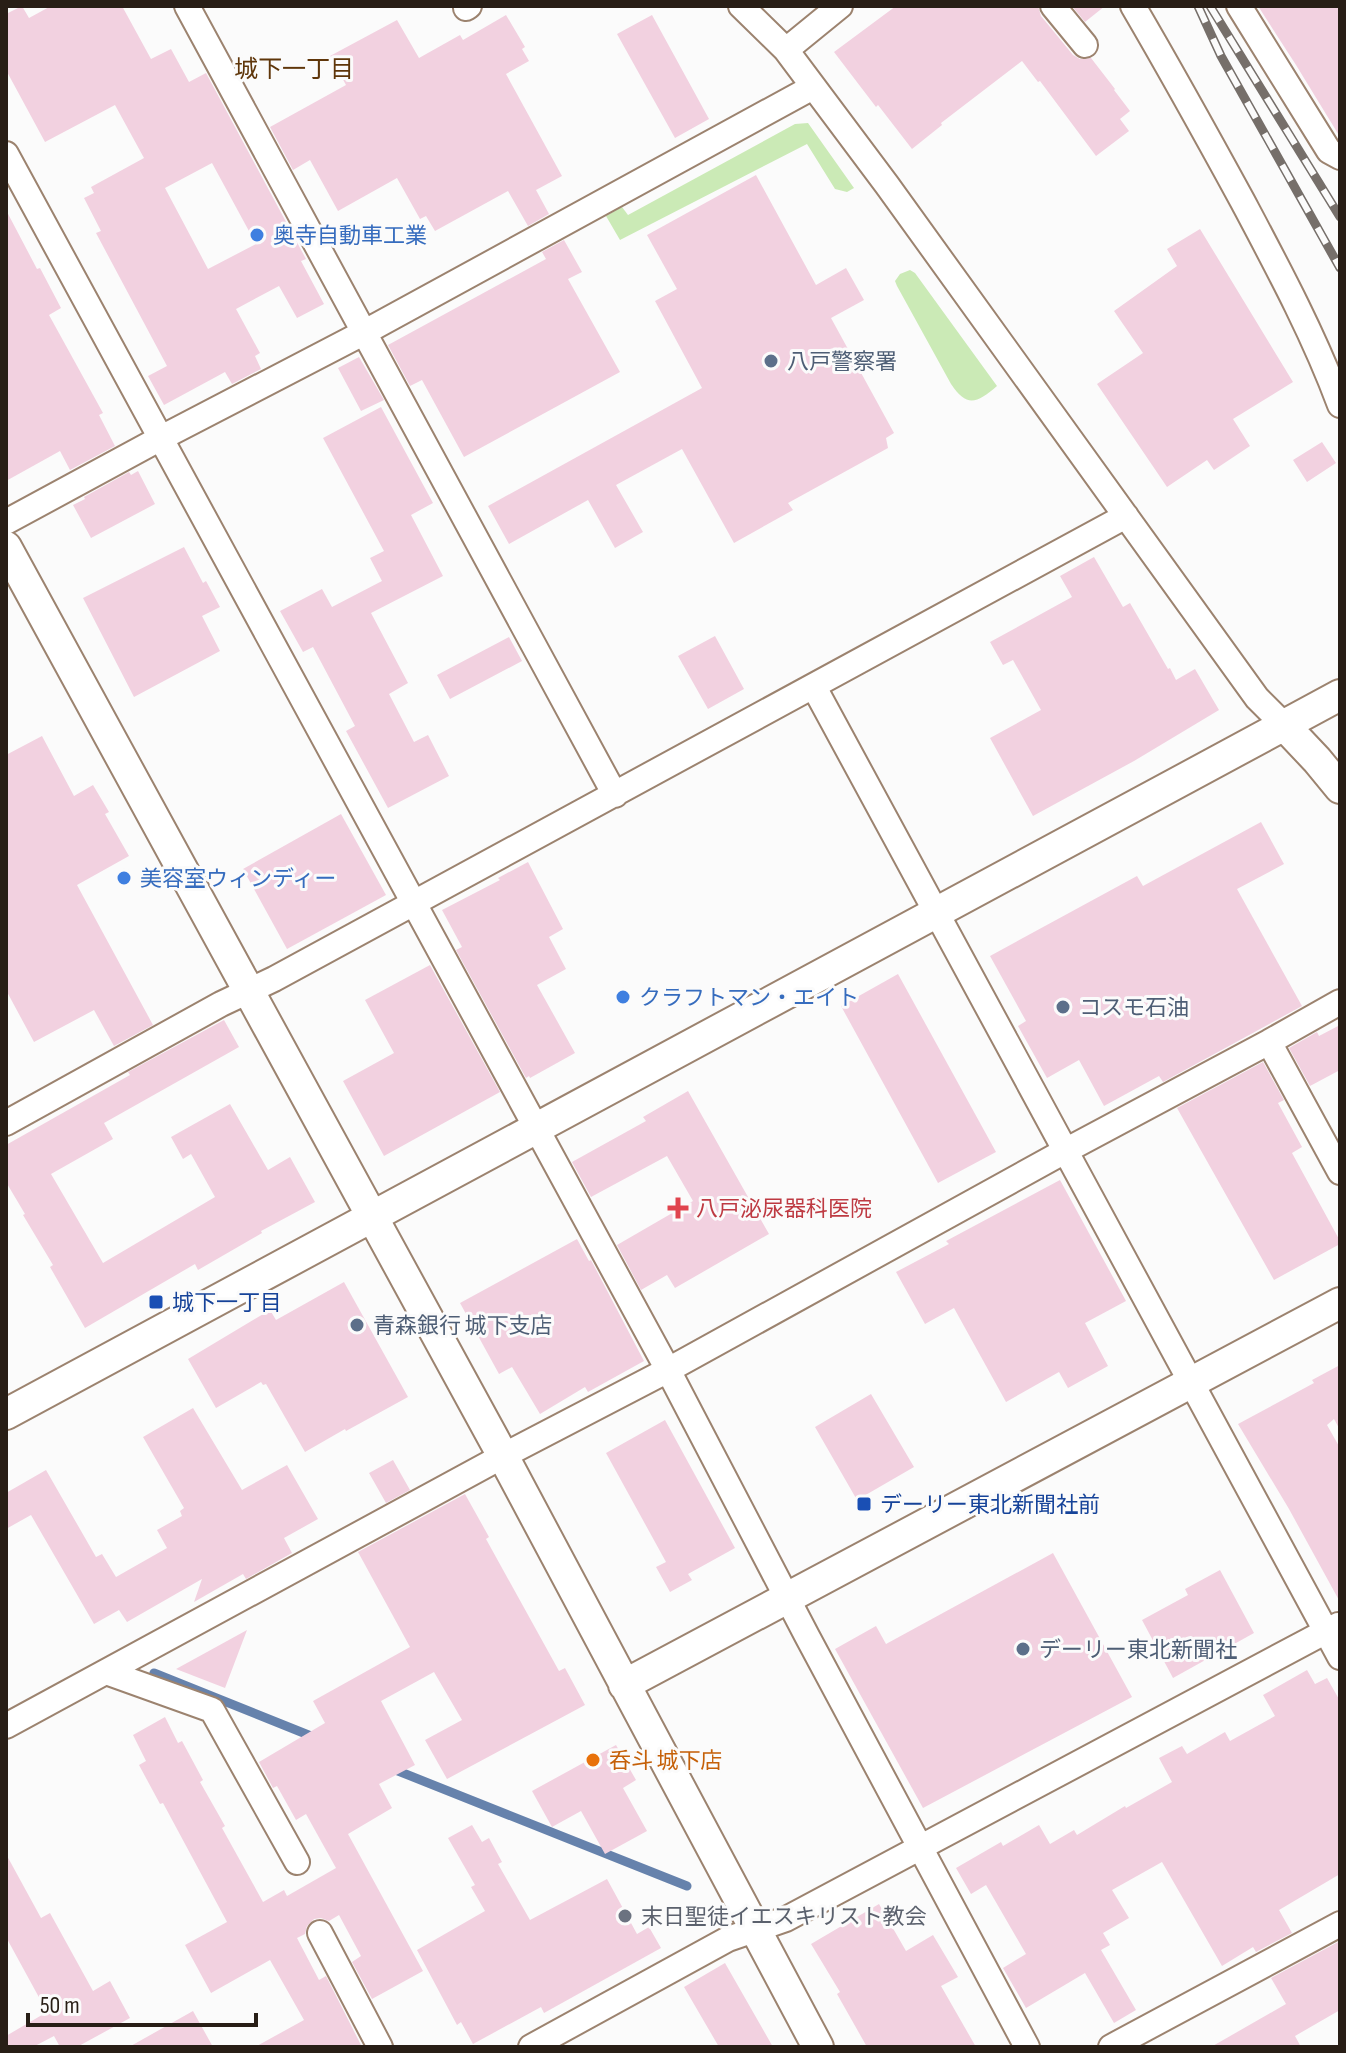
<svg xmlns="http://www.w3.org/2000/svg" width="1346" height="2053" viewBox="0 0 1346 2053" font-family="'Sofia Sans Condensed','Noto Sans JP',sans-serif">
  <style>
    .green { fill: #cbeab6 }
    .lines { fill: none; stroke-linecap: round; stroke-linejoin: round }
    .stream { stroke: #6682ac; stroke-width: 9 }
    .building { fill: #f2d1e0; fill-rule: evenodd }
    .minor-casing { stroke: #9c836f; stroke-width: 28 }
    .tertiary-casing { stroke: #9c836f; stroke-width: 34 }
    .minor { stroke: #fff; stroke-width: 24 }
    .tertiary { stroke: #fff; stroke-width: 30 }
    .rail-casing { stroke: #766f6a; stroke-width: 9 }
    .rail { stroke: #fbfbfb; stroke-width: 6; stroke-dasharray: 18; stroke-linecap: butt }
    .shop-dot { fill: #3f7fe0; stroke: #fbfbfb; stroke-width: 3 }
    .service-dot { fill: #5c6f8a; stroke: #fbfbfb; stroke-width: 3 }
    .health-dot { fill: #e0444e; stroke: #fbfbfb; stroke-width: 3 }
    .transit-dot { fill: #1a4fb4; stroke: #fbfbfb; stroke-width: 3 }
    .food-dot { fill: #e8710a; stroke: #fbfbfb; stroke-width: 3 }
    .worship-dot { fill: #6b7280; stroke: #fbfbfb; stroke-width: 3 }
    .labels { text-anchor: middle; stroke-width: 6; stroke-linejoin: round; paint-order: stroke }
    .shop-label { font-size: 22px; fill: #366cbe; stroke: #fbfbfb; text-anchor: start }
    .service-label { font-size: 22px; fill: #4e5e75; stroke: #fbfbfb; text-anchor: start }
    .health-label { font-size: 22px; fill: #be3a42; stroke: #fbfbfb; text-anchor: start }
    .transit-label { font-size: 22px; fill: #164399; stroke: #fbfbfb; text-anchor: start }
    .food-label { font-size: 22px; fill: #c56008; stroke: #fbfbfb; text-anchor: start }
    .worship-label { font-size: 22px; fill: #5b616d; stroke: #fbfbfb; text-anchor: start }
    .neighbourhood-label { font-size: 24px; fill: #5f360a; stroke: #fbfbfb }
  </style>
  <rect width="100%" height="100%" fill="#fbfbfb"/>
  <path class="green" d="M808 123 854 188 847 192 835 189 807 144 620 240 606 216 622 207 628 215 795 124Z
    M910 270 915 273 997 386C977 403 967 408 951 384L897 286 895 281 900 274Z"/>
  <g class="lines">
    <path class="stream" d="M154 1673 316 1738
      M393 1769 687 1886"/>
  </g>
  <path class="building" d="M22 6 29 18 51 6H122L151 59 171 49 189 82 206 73 306 259 301 261 324 304 297 318 279 286 236 309 260 353 255 356 261 369 232 384 225 372 164 405 148 376 167 366 96 233 101 231 84 198 94 193 91 187 144 158 115 105 45 142 6 70V14ZM212 163 256 244 208 269 165 188Z
    M896 6H1038L1041 16 1073 55 1080 59 1091 58 1115 89 1114 90 1130 111 1120 119 1129 131 1096 156 1040 81 1038 82 1022 61 941 123 942 125 912 149 878 105 876 107 834 52Z
    M1072 6H1105L1085 22Z
    M1258 6H1340V137L1296 65Z
    M506 15 525 47 522 49 529 61 506 74 562 176 536 190 549 214 528 226 508 191 435 231 426 216 420 219 397 178 338 211 310 160 293 170 270 127 346 85 330 56 397 20 419 58 460 35 463 40Z
    M652 15 709 119 675 138 617 34Z
    M756 175 816 285 846 268 864 300 831 318 894 433 886 438 888 448 788 503 793 510 734 543 682 449 616 485 643 532 615 548 588 500 509 544 488 506 702 388 655 301 677 289 647 235Z
    M6 210 37 269 40 268 61 308 49 315 103 413 99 415 115 446 70 470 60 451 6 481Z
    M1200 229 1293 382 1233 419 1250 446 1214 470 1207 460 1167 487 1097 384 1143 353 1114 311 1177 266 1167 249Z
    M564 240 582 272 568 279 620 372 464 457 422 380 410 386 388 345 546 259 542 252Z
    M359 357 384 400 361 411 338 368Z
    M381 407 433 503 411 515 443 576 371 613 408 683 389 694 414 742 428 735 449 776 388 808 346 731 355 726 313 647 303 652 280 611 322 589 332 607 382 581 370 558 384 551 323 438Z
    M1322 442 1336 463 1307 482 1293 460Z
    M138 471 155 504 91 538 73 505 85 499 84 497 129 472 131 475Z
    M184 547 203 583 206 581 220 607 202 616 220 651 134 697 83 598Z
    M1094 557 1123 607 1130 603 1168 669 1170 668 1176 680 1195 669 1219 710 1134 761 1033 816 990 738 1041 710 1013 660 1003 665 990 642 1072 597 1060 576Z
    M715 636 744 689 708 709 678 656Z
    M509 637 522 661 450 699 437 675Z
    M42 736 74 796 93 785 109 812 105 814 129 856 77 885 153 1025 114 1046 94 1010 34 1042 6 990V755Z
    M341 814 386 895 287 949 243 869Z
    M1261 822 1284 864 1237 889 1302 1006 1163 1082 1159 1076 1104 1106 1079 1060 1047 1078 1018 1026 1026 1021 990 956 1137 876 1143 886Z
    M528 862 563 929 549 937 566 969 537 985 575 1053 530 1078 529 1076 526 1078 456 950 462 947 442 910 500 880 498 878Z
    M430 965 500 1092 384 1156 343 1081 394 1053 365 1000Z
    M898 974 996 1152 938 1183 841 1006Z
    M224 1020 239 1047 104 1123 113 1139 51 1174 103 1263 215 1197 191 1154 183 1159 171 1137 230 1104 268 1170 290 1157 315 1202 261 1231 262 1233 198 1270 195 1264 85 1328 50 1267 53 1265 23 1215 25 1214 6 1182V1145L130 1075 128 1072Z
    M1340 1025V1070L1310 1086 1289 1048 1317 1032 1319 1036Z
    M1263 1062 1284 1100 1278 1103 1302 1147 1292 1153 1340 1241V1244L1274 1280 1177 1108Z
    M688 1091 769 1234 675 1288 667 1275 641 1290 617 1245 693 1201 667 1156 591 1197 572 1162 646 1121 643 1117Z
    M1060 1180 1126 1301 1085 1323 1108 1366 1068 1388 1059 1372 1006 1402 954 1308 925 1324 896 1272 949 1244 946 1241Z
    M577 1239 589 1261 591 1260 644 1361 588 1392 585 1387 540 1414 512 1367 499 1374 460 1303Z
    M344 1282 408 1397 346 1431 345 1429 305 1452 266 1384 263 1385 261 1382 216 1408 188 1359 270 1310 276 1320Z
    M1340 1365V1430L1334 1419 1327 1425 1340 1448V1602L1289 1509 1238 1424 1314 1383 1312 1380Z
    M871 1394 914 1467 857 1500 815 1427Z
    M193 1408 242 1490 287 1465 318 1519 284 1538 292 1553 246 1579 243 1574 194 1602 202 1579 127 1622 119 1610 94 1624 31 1515 6 1529V1493L46 1470 96 1557 102 1554 116 1577 167 1548 157 1530 182 1516 180 1511 184 1508 143 1437Z
    M665 1420 735 1548 688 1574 692 1580 670 1592 656 1567 666 1562 606 1453Z
    M393 1460 410 1490 386 1503 369 1473Z
    M465 1494 489 1537 486 1539 559 1671 565 1668 585 1705 447 1779 425 1740 462 1720 434 1672 381 1701 415 1765 379 1784 392 1808 348 1834 423 1971 372 1999 352 1962 361 1956 339 1915 329 1921 321 1918 314 1919 307 1926 305 1934 297 1938 319 1980 326 1976 362 2047H255L304 2020 270 1960 211 1993 185 1945 227 1922 163 1803 160 1804 139 1765 146 1761 133 1735 165 1717 178 1743 182 1741 203 1780 200 1782 225 1826 222 1828 263 1902 284 1890 287 1896 336 1868 306 1814 296 1820 277 1786 273 1788 259 1762 325 1723 313 1701 410 1647 358 1552Z
    M1053 1553 1132 1697 923 1808 835 1649 876 1626 886 1644Z
    M1220 1570 1254 1633 1173 1678 1142 1620 1188 1595 1185 1589Z
    M247 1630 225 1688 176 1669 207 1652Z
    M1307 1670 1315 1684 1327 1678 1340 1701V1874L1279 1910 1292 1933 1256 1952 1253 1947 1222 1966 1162 1862 1112 1890 1129 1918 1103 1933 1110 1945 1101 1950 1136 2010 1114 2023 1085 1973 1026 2008 1003 1968 1026 1954 986 1885 971 1894 956 1868 1001 1842 1003 1846 1039 1825 1050 1844 1074 1830 1077 1835 1125 1806 1126 1808 1172 1782 1159 1758 1182 1746 1187 1754 1225 1732 1230 1741 1275 1716 1263 1695Z
    M616 1745 636 1780 623 1788 647 1831 605 1854 581 1811 552 1827 532 1791Z
    M472 1825 482 1842 489 1838 502 1862 498 1864 530 1920 607 1879 637 1934 649 1927 661 1948 544 2013 541 2007 473 2044 461 2022 457 2025 417 1950 485 1911 471 1887 475 1885 448 1838Z
    M6 1854 41 1918 50 1913 93 1991 110 1981 130 2018 77 2047H60L54 2036 33 2047H6V2036L47 2012 6 1937Z
    M879 1904 906 1951 933 1935 958 1977 941 1986 976 2047H867L837 1994 840 1992 811 1944Z
    M1340 1941V2010L1295 2036 1301 2047H1211L1286 2004 1271 1978Z
    M725 1963 773 2047H719L684 1987Z
    M193 2011 213 2047H129Z"/>
  <g class="lines">
    <defs>
      <path id="minor" d="M187 6 615 795
        M741 6 786 50 887 185 1257 698 1283 724
        M1053 6 1085 45
        M1133 6C1171 71 1207 136 1243 202 1278 268 1314 335 1340 405
        M1239 6 1329 151 1340 157
        M466 8 469 6
        M786 50 840 6
        M6 154 668 1370 807 1636 1027 2047
        M6 522 161 438 365 332 813 87
        M814 687 1340 1657
        M1269 1042 1340 1172
        M6 1123 221 1004 274 979 1126 516
        M106 1672 212 1710 297 1862
        M6 1726 503 1456 668 1370 1065 1151 1269 1042 1340 1002
        M320 1933 380 2047
        M531 2047 728 1939 786 1919 1338 1625
        M1111 2047 1340 1924"/>
      <path id="tertiary" d="M6 547 503 1456 818 2047
        M1283 724 1317 760 1340 788
        M6 1414 1340 695
        M624 1685 1340 1303"/>
    </defs>
    <use href="#minor" class="minor-casing"/>
    <use href="#tertiary" class="tertiary-casing"/>
    <use href="#minor" class="minor"/>
    <use href="#tertiary" class="tertiary"/>
    <defs>
      <path id="rail" d="M1198 6 1221 56 1340 268
        M1210 6 1340 217"/>
    </defs>
    <use href="#rail" class="rail-casing"/>
    <use href="#rail" class="rail"/>
  </g>
  <g class="shop-dot">
    <circle cx="257" cy="235" r="8"/>
    <circle cx="124" cy="878" r="8"/>
    <circle cx="623" cy="997" r="8"/>
  </g>
  <g class="service-dot">
    <circle cx="771" cy="361" r="8"/>
    <circle cx="1063" cy="1007" r="8"/>
    <circle cx="357" cy="1325" r="8"/>
    <circle cx="1023" cy="1649" r="8"/>
  </g>
  <path class="health-dot" d="M674 1196h8v8h8v8h-8v8h-8v-8h-8v-8h8z"/>
  <g class="transit-dot">
    <rect x="148" y="1294" width="16" height="16" rx="4"/>
    <rect x="856" y="1496" width="16" height="16" rx="4"/>
  </g>
  <circle class="food-dot" cx="593" cy="1760" r="8"/>
  <circle class="worship-dot" cx="625" cy="1916" r="8"/>
  <g class="labels">
    <g class="shop-label">
      <text x="273" y="243">奥寺自動車工業</text>
      <text x="140" y="886">美容室ウィンディー</text>
      <text x="639" y="1005">クラフトマン・エイト</text>
    </g>
    <g class="service-label">
      <text x="787" y="369">八戸警察署</text>
      <text x="1079" y="1015">コスモ石油</text>
      <text x="373" y="1333">青森銀行 城下支店</text>
      <text x="1039" y="1657">デーリー東北新聞社</text>
    </g>
    <g class="health-label">
      <text x="696" y="1216">八戸泌尿器科医院</text>
    </g>
    <g class="transit-label">
      <text x="172" y="1310">城下一丁目</text>
      <text x="880" y="1512">デーリー東北新聞社前</text>
    </g>
    <g class="food-label">
      <text x="609" y="1768">呑斗 城下店</text>
    </g>
    <g class="worship-label">
      <text x="641" y="1924">末日聖徒イエスキリスト教会</text>
    </g>
    <g class="neighbourhood-label">
      <text x="294" y="77">城下一丁目</text>
    </g>
  </g>
  <rect width="1346" height="2053" fill="none" stroke="#281e16" stroke-width="16"/>
  <path d="M28 2013v12h228v-12" fill="none" stroke="#281e16" stroke-width="4"/>
  <text x="40" y="2013" font-size="24" fill="#281e16" stroke="#fbfbfb" stroke-width="6" paint-order="stroke">50 m</text>
</svg>
